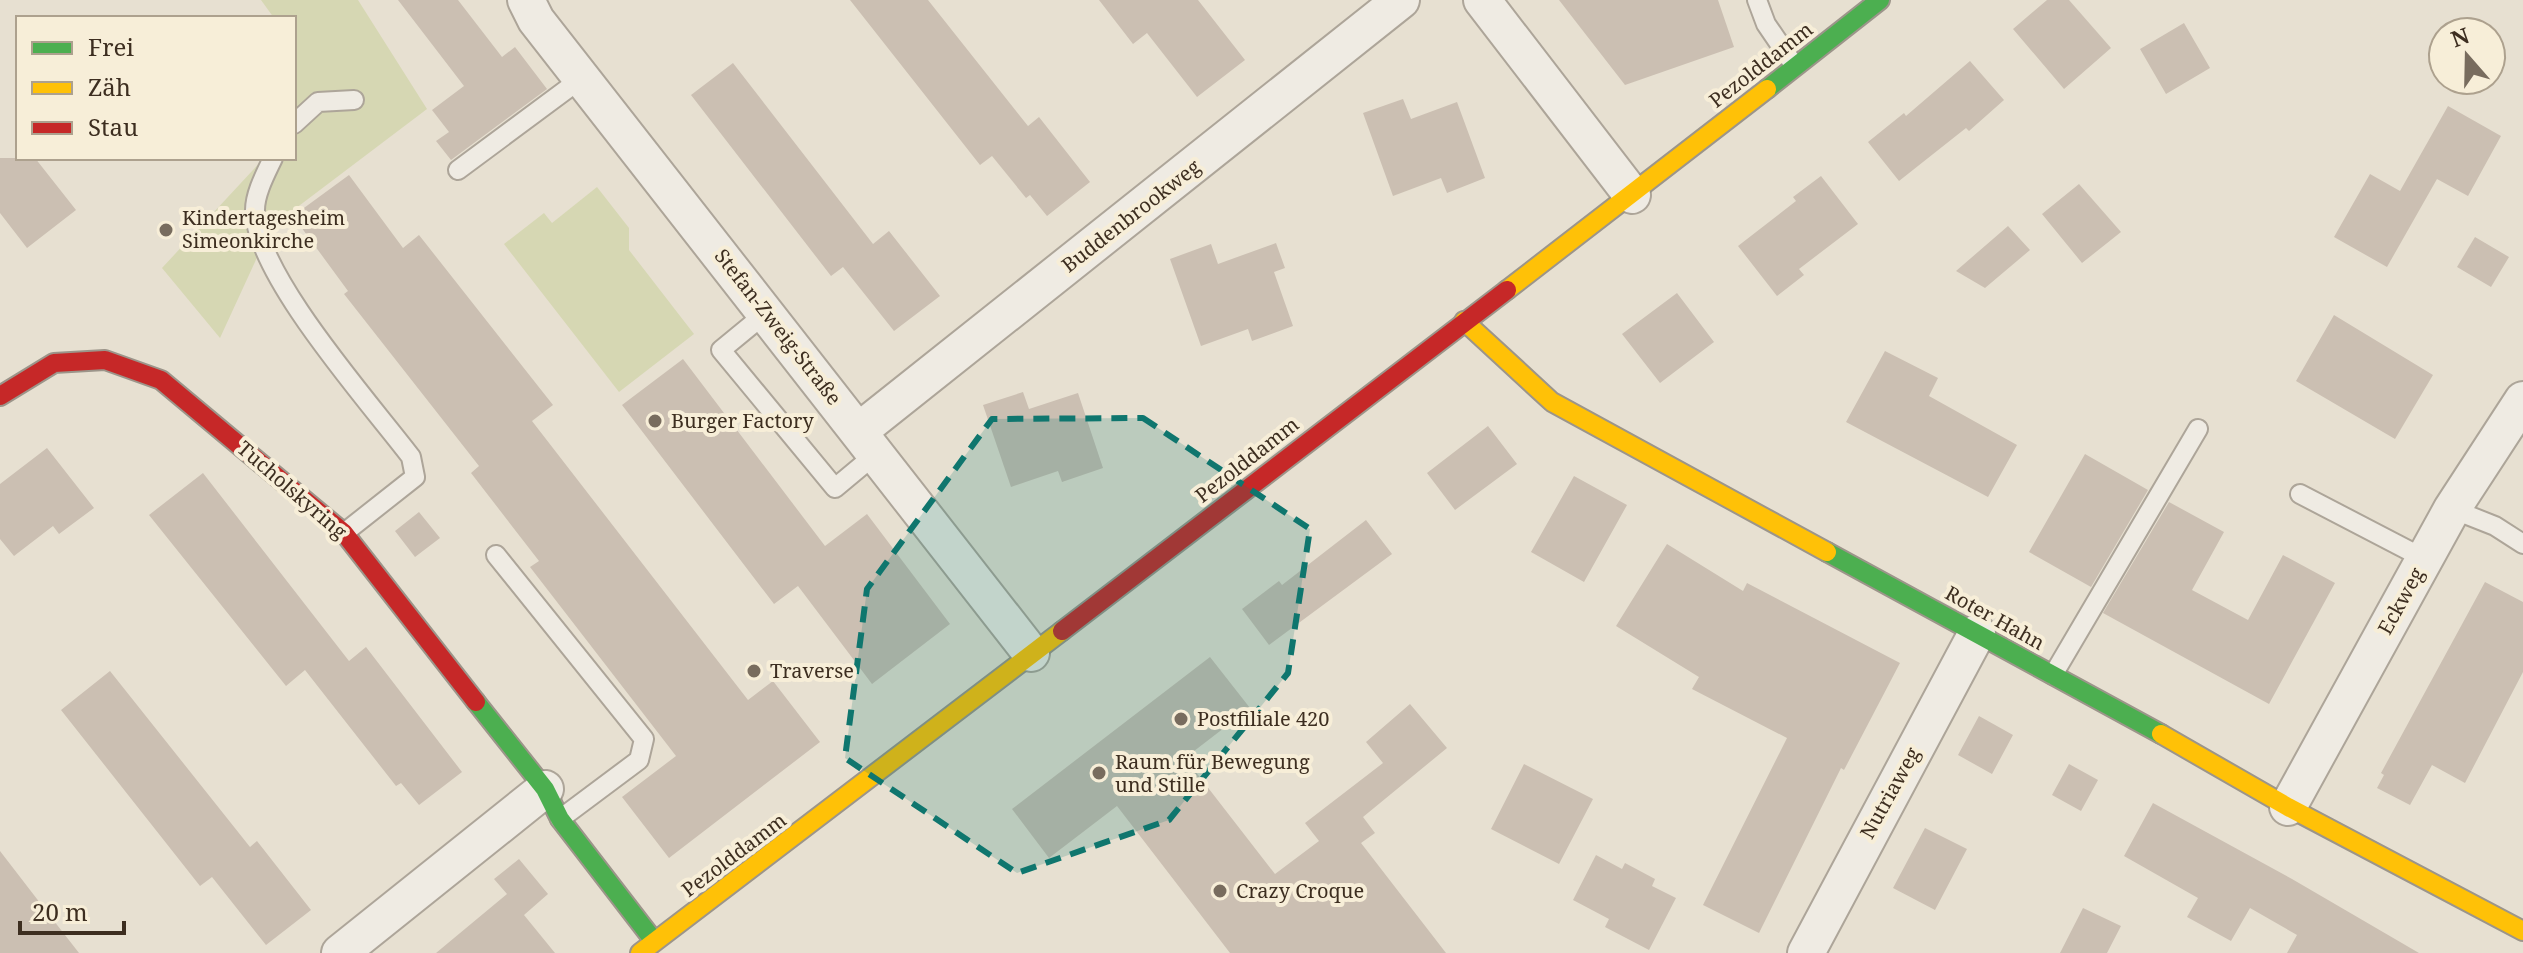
<svg xmlns="http://www.w3.org/2000/svg" width="2523" height="953" viewBox="0 0 2523 953" font-family="'Noto Serif',serif">
  <style>
    .green { fill: #d6d7b3 }
    .building { fill: #cbbfb2 }
    .lines { fill: none; stroke-linecap: round; stroke-linejoin: round }
    .lane-casing { stroke: #ada599; stroke-width: 22 }
    .street-casing { stroke: #ada599; stroke-width: 40 }
    .fast-casing { stroke: #9c958a; stroke-width: 22 }
    .slow-casing { stroke: #9c958a; stroke-width: 22 }
    .jam-casing { stroke: #9c958a; stroke-width: 22 }
    .lane { stroke: #efebe3; stroke-width: 18 }
    .street { stroke: #efebe3; stroke-width: 36 }
    .fast { stroke: #4caf50; stroke-width: 18 }
    .slow { stroke: #ffc107; stroke-width: 18 }
    .jam { stroke: #c62828; stroke-width: 18 }
    .marked { fill: #0f766e; fill-opacity: 0.2; stroke: #0f766e; stroke-width: 6; stroke-dasharray: 16 10; stroke-linejoin: round }
    .poi-dot { fill: #786c5e; stroke: #f7eed8; stroke-width: 3 }
    .labels { text-anchor: middle; stroke-width: 8; stroke-linejoin: round; paint-order: stroke }
    .street-label { font-size: 20px; fill: #3d2e20; stroke: #f7eed8 }
    .poi-label { font-size: 20px; fill: #3d2e20; stroke: #f7eed8; text-anchor: start }
  </style>
  <rect width="100%" height="100%" fill="#e7e0d1"/>
  <path class="green" d="M261 0H358L427 109 271 227 220 338 162 268 264 158H294V18H274Z
    M597 187 629 228V250L694 334 619 392 504 244 544 213 552 223Z"/>
  <path class="building" d="M398 0H458L502 57 515 47 547 89 451 160 436 141 449 132 432 110 464 86Z
    M850 0H928L1028 126 1039 117 1090 182 1047 216 1030 195 1026 198 992 156 980 165Z
    M1099 0H1198L1245 60 1197 97 1147 33 1133 44Z
    M1559 0H1718L1734 47 1625 85Z
    M2047 0H2069L2111 48 2064 89 2013 29Z
    M2184 23 2210 68 2166 94 2140 49Z
    M1970 61 2004 100 1969 131 1966 128 1899 181 1868 142 1904 113 1906 116Z
    M733 63 873 244 889 231 940 296 894 331 843 267 831 276 691 95Z
    M1403 99 1411 119 1457 102 1485 178 1447 193 1441 178 1393 196 1363 113Z
    M2448 106 2501 136 2468 196 2437 179 2387 267 2334 237 2370 174 2400 191Z
    M0 158H35L76 210 27 248 0 213Z
    M349 175 403 248 419 235 553 405 532 421 748 700 773 681 820 742 669 858 622 797 676 756 530 567 539 561 471 473 479 466 344 294 348 291 293 216Z
    M1821 176 1858 224 1799 269 1804 275 1777 296 1738 246 1796 201 1793 197Z
    M2079 184 2121 232 2082 263 2042 214Z
    M2008 226 2030 250 1985 288 1956 271Z
    M2475 237 2509 257 2491 287 2457 267Z
    M1276 243 1285 268 1274 272 1293 326 1252 341 1248 329 1201 346 1170 259 1211 244 1218 264Z
    M1677 293 1714 342 1660 383 1622 334Z
    M2334 315 2433 375 2395 439 2296 381Z
    M1885 351 1938 378 1929 396 2017 445 1988 497 1846 422Z
    M683 359 825 546 867 514 950 624 872 684 798 586 774 604 622 405Z
    M1023 392 1029 409 1078 393 1103 468 1062 482 1058 471 1011 487 983 405Z
    M1488 426 1517 464 1455 510 1427 473Z
    M47 448 94 508 59 534 53 526 14 556 0 539V484Z
    M2085 454 2148 490 2091 587 2029 552Z
    M203 473 349 661 366 647 462 772 419 805 401 783 396 786 305 670 286 686 149 515Z
    M1574 476 1627 505 1584 582 1531 552Z
    M2169 502 2224 532 2192 590 2248 620 2283 555 2335 583 2269 704 2103 613Z
    M419 512 440 538 415 557 395 531Z
    M1366 520 1392 554 1269 645 1242 609 1279 581 1282 585Z
    M1667 544 1743 591 1747 583 1900 663 1844 770 1841 768 1759 933 1703 905 1787 738 1692 689 1699 677 1616 626Z
    M2485 582 2523 602V672L2465 783 2432 765 2410 805 2377 788 2384 775 2381 773Z
    M1210 657 1250 708 1185 758 1275 874 1319 841 1305 823 1383 763 1366 742 1410 704 1447 748 1363 817 1375 833 1361 843 1446 953H1230L1117 806 1049 858 1012 809Z
    M110 671 250 847 257 841 311 910 266 945 212 877 200 886 61 710Z
    M1979 716 2013 735 1992 774 1958 755Z
    M1524 764 1593 799 1559 864 1491 829Z
    M2069 764 2098 780 2081 811 2052 795Z
    M2153 803 2292 879 2419 953H2287L2297 935 2250 908 2231 941 2187 917 2198 898 2124 856Z
    M1925 828 1967 849 1935 910 1893 888Z
    M0 851 47 912 79 953H0Z
    M1596 855 1622 869 1625 863 1655 879 1652 886 1676 898 1649 950 1605 927 1609 919 1573 900Z
    M519 859 548 894 524 915 555 953H436L507 894 494 879Z
    M2083 908 2121 926 2107 953H2060Z"/>
  <g class="lines">
    <defs>
      <path id="lane" d="M1757 0 1766 24 1794 65
        M294 124 318 102 354 100
        M273 158C266 173 255 193 255 210 254 273 370 403 411 457L415 477 344 533
        M458 170 582 78
        M766 313 721 350 835 488 877 453
        M2300 494 2425 559
        M2452 509 2495 526 2523 544
        M496 555 644 739 639 760 560 819
        M2053 675 2198 429"/>
      <path id="street" d="M526 0 536 20 1031 653
        M1482 0 1632 195
        M859 431 1401 0
        M2288 807 2452 509 2523 400
        M340 953 545 789
        M1806 953 1977 633"/>
      <path id="fast" d="M1767 89 1880 0
        M1827 552 2161 734
        M476 702 545 789 560 819 654 941"/>
      <path id="slow" d="M1507 290 1767 89
        M1464 321 1552 402 1827 552
        M2161 734 2288 807 2523 931
        M640 953 1062 631"/>
      <path id="jam" d="M0 396 54 363 105 360 161 380 344 533 476 702
        M1062 631 1507 290"/>
    </defs>
    <use href="#lane" class="lane-casing"/>
    <use href="#street" class="street-casing"/>
    <use href="#fast" class="fast-casing"/>
    <use href="#slow" class="slow-casing"/>
    <use href="#jam" class="jam-casing"/>
    <use href="#lane" class="lane"/>
    <use href="#street" class="street"/>
    <use href="#fast" class="fast"/>
    <use href="#slow" class="slow"/>
    <use href="#jam" class="jam"/>
  </g>
  <path class="marked" d="M1143 418 1310 529 1288 673 1169 820 1017 873 845 758 867 589 992 419Z"/>
  <g class="poi-dot">
    <circle cx="166" cy="230" r="8"/>
    <circle cx="655" cy="421" r="8"/>
    <circle cx="754" cy="671" r="8"/>
    <circle cx="1181" cy="719" r="8"/>
    <circle cx="1099" cy="773" r="8"/>
    <circle cx="1220" cy="891" r="8"/>
  </g>
  <g class="labels">
    <g class="street-label">
      <text transform="translate(1761 65) rotate(-38)" y="7">Pezolddamm</text>
      <text transform="translate(1131 216) rotate(-38)" y="7">Buddenbrookweg</text>
      <text transform="translate(778 327) rotate(52)" y="7">Stefan-Zweig-Straße</text>
      <text transform="translate(1247 460) rotate(-38)" y="7">Pezolddamm</text>
      <text transform="translate(292 490) rotate(41)" y="7">Tucholskyring</text>
      <text transform="translate(2401 601) rotate(-61)" y="7">Eckweg</text>
      <text transform="translate(1995 618) rotate(29)" y="7">Roter Hahn</text>
      <text transform="translate(1890 793) rotate(-61)" y="7">Nutriaweg</text>
      <text transform="translate(734 855) rotate(-37)" y="7">Pezolddamm</text>
    </g>
    <g class="poi-label">
      <text x="182" y="225">Kindertagesheim<tspan x="182" dy="23">Simeonkirche</tspan></text>
      <text x="671" y="428">Burger Factory</text>
      <text x="770" y="678">Traverse</text>
      <text x="1197" y="726">Postfiliale 420</text>
      <text x="1115" y="769">Raum für Bewegung<tspan x="1115" dy="23">und Stille</tspan></text>
      <text x="1236" y="898">Crazy Croque</text>
    </g>
  </g>
  <rect x="16" y="16" width="280" height="144" fill="#f7eed8" stroke="#ada18e" stroke-width="2"/>
  <rect x="32" y="42" width="40" height="12" fill="#4caf50" stroke="#ada18e" stroke-width="2"/>
  <text x="88" y="56" font-size="24" fill="#3d2e20">Frei</text>
  <rect x="32" y="82" width="40" height="12" fill="#ffc107" stroke="#ada18e" stroke-width="2"/>
  <text x="88" y="96" font-size="24" fill="#3d2e20">Zäh</text>
  <rect x="32" y="122" width="40" height="12" fill="#c62828" stroke="#ada18e" stroke-width="2"/>
  <text x="88" y="136" font-size="24" fill="#3d2e20">Stau</text>
  <g transform="translate(2467 56) rotate(340)"><circle r="38" fill="#f7eed8" stroke="#ada18e" stroke-width="2"/>
  <path d="M0-6L14 30L0 20L-14 30Z" fill="#786c5e"/>
  <text y="-12" font-size="22" font-weight="bold" text-anchor="middle" fill="#3d2e20">N</text>
  </g>
  <path d="M20 921v12h104v-12" fill="none" stroke="#3d2e20" stroke-width="4"/>
  <text x="32" y="921" font-size="24" fill="#3d2e20" stroke="#f7eed8" stroke-width="6" paint-order="stroke">20 m</text>
</svg>
